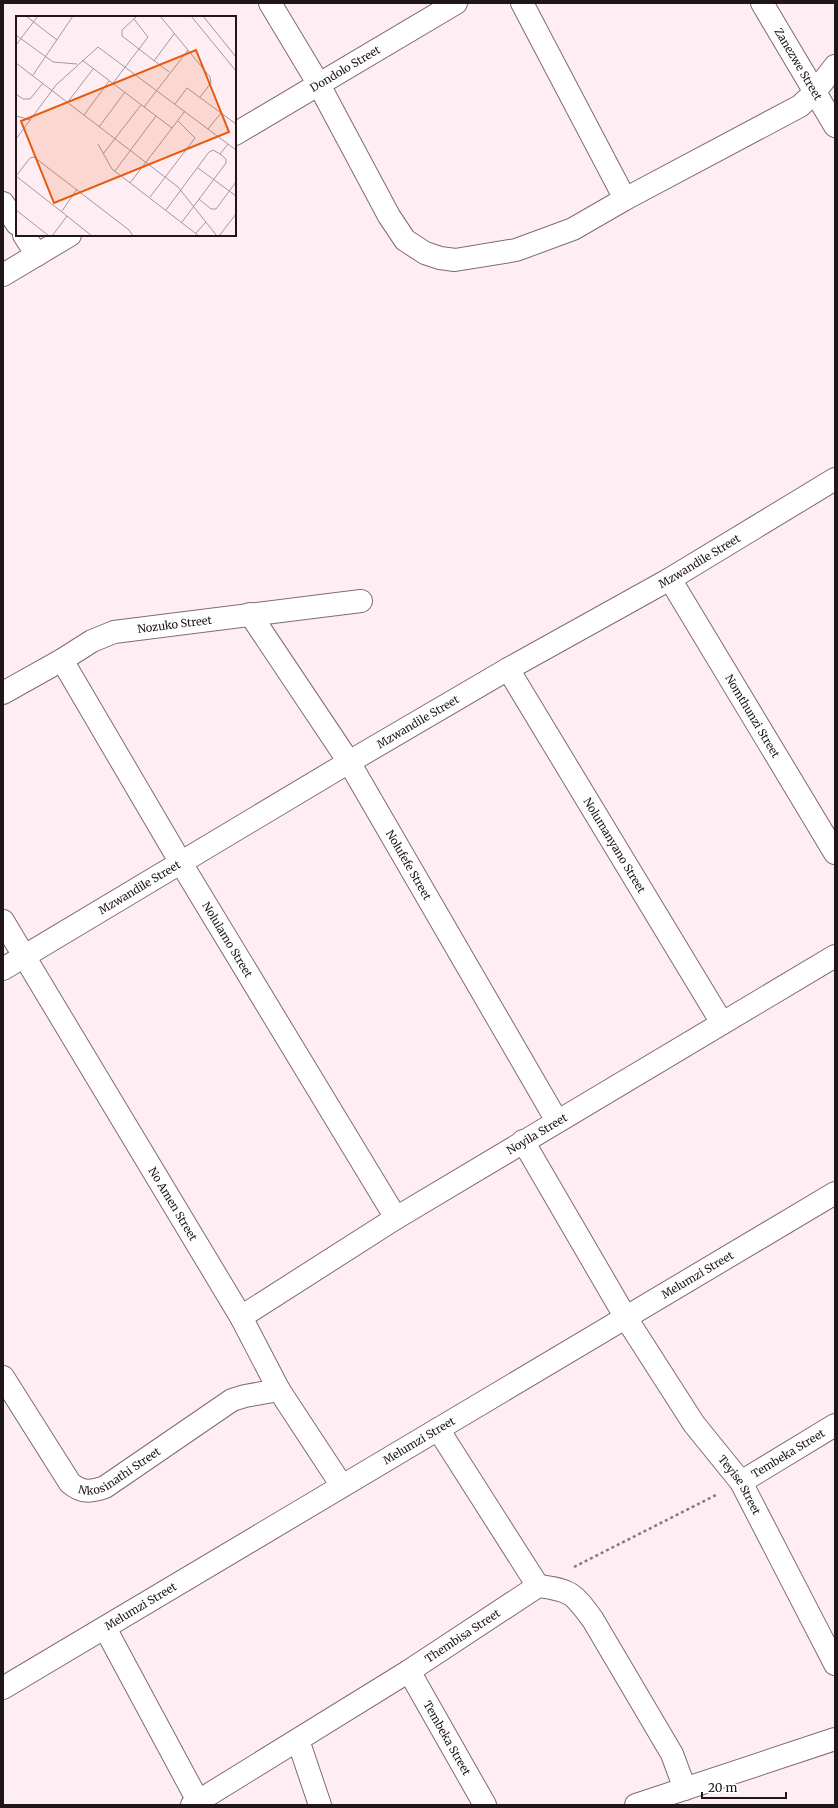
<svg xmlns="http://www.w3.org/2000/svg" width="838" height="1808" viewBox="0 0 838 1808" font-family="Merriweather,serif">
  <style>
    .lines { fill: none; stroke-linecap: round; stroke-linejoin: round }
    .minor-casing { stroke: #816b73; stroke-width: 24 }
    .path { stroke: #85797e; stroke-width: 2.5; stroke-dasharray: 3 3; stroke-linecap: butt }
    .minor { stroke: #fff; stroke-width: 22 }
    .labels { text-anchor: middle; stroke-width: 4; stroke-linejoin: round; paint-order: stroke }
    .street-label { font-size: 11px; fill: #1e1619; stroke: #fff }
    .inset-road { fill: none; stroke: #a4989c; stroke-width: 1 }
    .view { fill: #e8590c; fill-opacity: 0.15; stroke: #e8590c; stroke-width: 2 }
    .inset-edge { fill: none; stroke: #1e1619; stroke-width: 2 }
  </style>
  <rect width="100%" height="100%" fill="#feeef4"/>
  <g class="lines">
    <defs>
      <g id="minor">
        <path d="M270 3 318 83 389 216 405 240 425 253 440 258 455 260 516 250 573 229 625 199 800 106 814 93 835 66"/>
        <path d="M522 3 625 199"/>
        <path id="s1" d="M762 3 835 126"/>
        <path id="s2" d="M235 134 456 3"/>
        <path d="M3 203 17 224"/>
        <path d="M24 235 37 255"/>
        <path d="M3 275 70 235"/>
        <path id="s3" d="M670 579 835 853"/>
        <path id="s4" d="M250 614 349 762 557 1121"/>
        <path id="s5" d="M62 660 181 863 396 1218"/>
        <path id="s6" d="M508 669 722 1023"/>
        <path id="s7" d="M3 693 62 660 92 641 114 632 361 601"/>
        <path id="s8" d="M3 921 241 1317 279 1390 342 1486"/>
        <path id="s9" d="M3 969 349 762 508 669 670 579 835 479"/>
        <path id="s10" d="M523 1141 626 1318 694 1424 741 1482 835 1664"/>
        <path id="s11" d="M241 1317 396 1218 835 956"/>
        <path id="s12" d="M3 1377 70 1483C82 1493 91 1492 105 1487L232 1400 245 1396 279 1390"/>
        <path d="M438 1429 538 1586"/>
        <path id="s13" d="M741 1482 835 1425"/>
        <path d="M538 1586C572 1590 574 1594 593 1620L672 1754 685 1789"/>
        <path d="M105 1628 198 1801"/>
        <path id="s14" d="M409 1671 485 1805"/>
        <path id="s15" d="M3 1688 835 1193"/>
        <path d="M298 1740 320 1805"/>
        <path id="s16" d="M192 1805 409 1671 538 1586"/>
        <path d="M636 1805 835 1739"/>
      </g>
    </defs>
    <use href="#minor" class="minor-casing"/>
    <path class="path" d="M574 1567 718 1494"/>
    <use href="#minor" class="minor"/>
  </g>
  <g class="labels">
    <g class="street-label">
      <text dy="4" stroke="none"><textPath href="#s1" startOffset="71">Zanezwe Street</textPath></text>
      <text dy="4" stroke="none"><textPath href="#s2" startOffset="128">Dondolo Street</textPath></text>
      <text dy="4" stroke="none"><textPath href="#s9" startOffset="807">Mzwandile Street</textPath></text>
      <text dy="4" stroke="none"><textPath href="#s7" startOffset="188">Nozuko Street</textPath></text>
      <text dy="4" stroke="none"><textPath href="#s3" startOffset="160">Nomthunzi Street</textPath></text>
      <text dy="4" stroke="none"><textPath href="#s9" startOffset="483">Mzwandile Street</textPath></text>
      <text dy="4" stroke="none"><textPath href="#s6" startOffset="206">Nolumanyano Street</textPath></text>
      <text dy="4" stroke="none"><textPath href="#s4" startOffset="297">Nolufefe Street</textPath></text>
      <text dy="4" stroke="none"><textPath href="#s9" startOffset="159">Mzwandile Street</textPath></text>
      <text dy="4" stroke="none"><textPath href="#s5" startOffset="325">Nolulamo Street</textPath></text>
      <text dy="4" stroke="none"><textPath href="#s11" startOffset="348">Noyila Street</textPath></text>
      <text dy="4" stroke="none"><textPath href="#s8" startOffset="330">No Amen Street</textPath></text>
      <text dy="4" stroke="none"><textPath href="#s15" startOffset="808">Melumzi Street</textPath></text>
      <text dy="4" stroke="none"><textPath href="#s15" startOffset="484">Melumzi Street</textPath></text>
      <text dy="4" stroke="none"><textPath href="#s13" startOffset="55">Tembeka Street</textPath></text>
      <text dy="4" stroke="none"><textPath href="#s12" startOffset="182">Nkosinathi Street</textPath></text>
      <text dy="4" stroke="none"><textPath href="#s10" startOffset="407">Teyise Street</textPath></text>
      <text dy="4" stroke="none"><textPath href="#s15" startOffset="160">Melumzi Street</textPath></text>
      <text dy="4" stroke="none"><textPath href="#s16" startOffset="319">Thembisa Street</textPath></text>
      <text dy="4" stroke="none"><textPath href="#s14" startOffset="77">Tembeka Street</textPath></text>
    </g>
  </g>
  <g transform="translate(16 16)">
    <rect width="220" height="220" fill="#feeef4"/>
    <path class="inset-road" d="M10 0 41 24M121 0 106 14V20L153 56M144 0 194 61 195 67 184 81M175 0 220 55M187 0 220 41M0 19 37 46 61 48M0 29 22 0M66 44 156 112M138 45 158 18M0 47 162 171 201 220M17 59 57 0M97 67 132 21 118 3M0 78 7 83H14L27 67M51 87 77 53M159 88 171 72 220 108M128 91 172 34M68 99 93 65M0 100 15 104M83 111 109 76M192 113 205 97M0 123 40 69 82 31 220 134M82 128 96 153 183 220M87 138 125 89M204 138 212 128M182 152 220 180M99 155 140 100M0 160 14 142 18 141 113 214 117 220M0 160 51 200 36 220M114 167 169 95M134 181 179 122 162 105M183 183 195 193H200L220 166M0 194 33 220M150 194 193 136 197 134 204 138 210 143V147L166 206M46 195 61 173M51 200 76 220M180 217 190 206M203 220 220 198"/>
    <path class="view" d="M180 34 213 116 38 187 5 105Z"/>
    <rect width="220" height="220" class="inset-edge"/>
  </g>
  <rect width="838" height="1808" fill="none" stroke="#1e1619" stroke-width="8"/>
  <path d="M702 1792v6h84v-6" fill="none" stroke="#1e1619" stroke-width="2"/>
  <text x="708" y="1792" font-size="12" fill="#1e1619" stroke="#ffffff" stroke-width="3" paint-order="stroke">20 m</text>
</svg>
